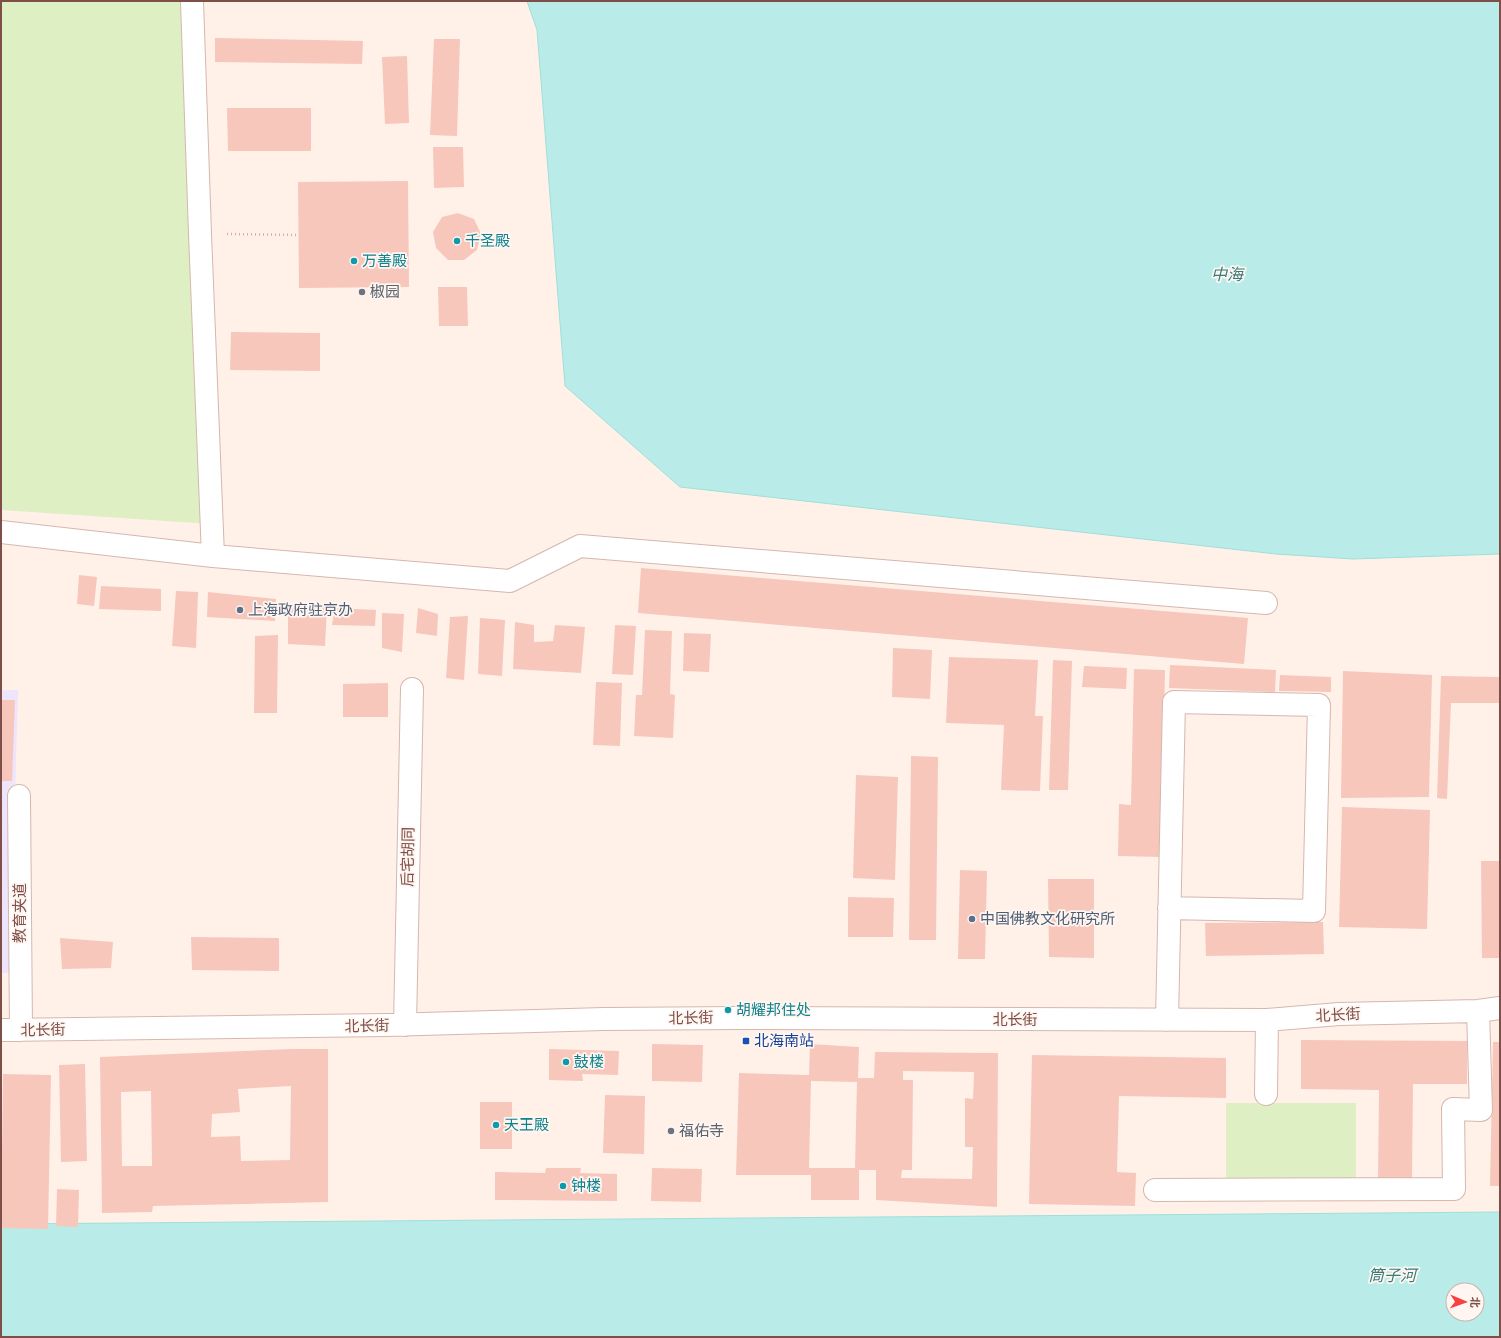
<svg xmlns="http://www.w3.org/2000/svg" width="1501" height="1338" viewBox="0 0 1501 1338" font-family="Jost,'Noto Sans SC',sans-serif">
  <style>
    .education { fill: #eee4fb }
    .green { fill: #deefc4 }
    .water { fill: #b9ece8; stroke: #9edfdb; fill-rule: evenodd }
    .building { fill: #f7c7bc; fill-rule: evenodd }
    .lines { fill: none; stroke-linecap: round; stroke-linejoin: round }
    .minor-casing { stroke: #d5b7ae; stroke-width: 24 }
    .path { stroke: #dda99e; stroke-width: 2.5; stroke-dasharray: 1 3; stroke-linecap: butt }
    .minor { stroke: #fff; stroke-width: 22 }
    .culture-dot { fill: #0f9aa8; stroke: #fff6f1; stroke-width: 1.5 }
    .worship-dot { fill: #6b7280; stroke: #fff6f1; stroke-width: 1.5 }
    .service-dot { fill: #5c6f8a; stroke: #fff6f1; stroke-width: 1.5 }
    .transit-dot { fill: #1a4fb4; stroke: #fff6f1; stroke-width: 1.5 }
    .labels { text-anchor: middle; stroke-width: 3.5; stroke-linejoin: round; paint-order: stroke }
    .culture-label { font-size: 15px; fill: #0d838f; stroke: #fff6f1; text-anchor: start }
    .worship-label { font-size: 15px; fill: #5b616d; stroke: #fff6f1; text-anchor: start }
    .service-label { font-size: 15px; fill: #4e5e75; stroke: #fff6f1; text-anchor: start }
    .street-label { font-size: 15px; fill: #7d4f48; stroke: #fff6f1 }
    .transit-label { font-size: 15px; fill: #164399; stroke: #fff6f1; text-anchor: start }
    .water-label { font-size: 16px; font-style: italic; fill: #367c79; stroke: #fff6f1 }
  </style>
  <rect width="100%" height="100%" fill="#fff1e8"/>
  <path class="education" d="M1 690H18L10 973H1Z"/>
  <path class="green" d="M1 1H191L211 524 1 510Z
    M1226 1103H1356V1185H1226Z"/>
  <path class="water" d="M527 1H1500V554L1353 559 1276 554 680 487 565 386 537 30Z
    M1500 1212V1337H1V1224ZM1453 1290H1477V1314H1453Z"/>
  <path class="building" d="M215 38 363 41 362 64 215 62Z
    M434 39H460L457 136 430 135Z
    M407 56 409 123 385 124 382 57Z
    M227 108H311V151H228Z
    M433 147H463L464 187 434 188Z
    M408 181 409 287 299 288 298 182Z
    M458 213 474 219 481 234 477 250 464 260H448L436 248 433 232 442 217Z
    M438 287H467L468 326H439Z
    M231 332 320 333V371L230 370Z
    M641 568 1248 618 1244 664 638 613Z
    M79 575 97 577 94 606 77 604Z
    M101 586 161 589V611L99 609Z
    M176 591 198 592 196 648 172 646Z
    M208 592 276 599 275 621 207 617Z
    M288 605 327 607 325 646 288 644Z
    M335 608 376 610 375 626 332 625Z
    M418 608 438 614 437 636 416 633Z
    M382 613 404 614 402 652 382 648Z
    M468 616 464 680 446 678 450 617Z
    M480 618 505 620 502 676 478 674Z
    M515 622 534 625V642L553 641 555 625 585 627 581 673 513 669Z
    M615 625 636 626 633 675 612 674Z
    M645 630 672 631 670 694 675 695 673 738 634 736 636 695H642Z
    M684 633 711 634 709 672 683 671Z
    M278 635 277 713H254L255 636Z
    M893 648 932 650 930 699 892 697Z
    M949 657 1038 660 1035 716H1043L1040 791 1001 790 1004 725 946 723Z
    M1053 660 1072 661 1068 790H1049Z
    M1170 665 1276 670 1275 692 1169 688Z
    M1084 666 1127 668 1126 689 1082 687Z
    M1134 669 1165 670 1161 857 1118 856 1119 804 1131 805Z
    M1343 671 1432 675 1429 797 1341 798Z
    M1280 675 1331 677V692L1279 691Z
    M1441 676 1500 677V703H1451L1447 799 1437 798Z
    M596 682 622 683 620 746 593 745Z
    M388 683V717H343V684Z
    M1 700H15L12 781H1Z
    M911 756 938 757 936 940H909Z
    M856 775 898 777 895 880 853 878Z
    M1342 807 1430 810 1427 929 1339 927Z
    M1481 861H1500V958H1482Z
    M960 870 987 871 985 959H958Z
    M1048 879H1094V958L1049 957Z
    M848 897 894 898 893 937H848Z
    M1323 922 1324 954 1206 956 1205 923Z
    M191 937 279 938V971L192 970Z
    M60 938 113 942 111 968 62 969Z
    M1301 1040 1467 1041V1084H1413L1412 1180H1378L1379 1090 1301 1089Z
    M1493 1042H1500V1186H1490Z
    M652 1044 703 1045 702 1082 652 1081Z
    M810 1044 859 1047 858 1078H874L875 1052 998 1053 997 1207 876 1200V1170H859V1200H811V1175H736L739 1073 809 1075ZM903 1071 974 1072 973 1099 965 1098V1147H973L972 1179 901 1178 902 1170H912L913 1080H903ZM811 1081 857 1082 855 1168H809Z
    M291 1049H328V1202L153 1206 152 1212 102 1213 100 1057ZM291 1086 290 1160 241 1161 240 1136 211 1137 212 1114 240 1112 238 1089ZM151 1091 152 1166H122L121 1092Z
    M549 1049 619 1051 618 1075 582 1074 583 1081 549 1080Z
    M1032 1055 1226 1058V1098L1119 1096 1117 1172 1136 1173 1135 1206 1029 1204Z
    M85 1064 87 1161 61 1162 59 1065Z
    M3 1074 51 1075 48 1229 1 1228Z
    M605 1095 645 1096 644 1154 603 1153Z
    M480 1102H512V1149H480Z
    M546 1168H581L580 1173 617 1174V1201L495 1200V1172L545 1173Z
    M652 1168 702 1169 701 1202 651 1201Z
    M57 1189 79 1190 78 1227 56 1226Z"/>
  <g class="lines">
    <defs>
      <path id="minor" d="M192 1 200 234 213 556
        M1 532 213 556 510 581 580 546 1266 603
        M19 796 21 1030
        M1167 1020 1174 702 1319 705 1314 911 1169 908
        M405 1025 412 689
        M1 1030 386 1025 604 1019 739 1018 1267 1020 1339 1014 1478 1011 1500 1008
        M1266 1094 1267 1020
        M1155 1190 1454 1189 1453 1109 1481 1110 1478 1011"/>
    </defs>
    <use href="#minor" class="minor-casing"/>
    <path class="path" d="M227 234 298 235"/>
    <use href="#minor" class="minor"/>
  </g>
  <g class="culture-dot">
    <circle cx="457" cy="241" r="4"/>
    <circle cx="354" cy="261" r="4"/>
    <circle cx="728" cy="1010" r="4"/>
    <circle cx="566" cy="1062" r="4"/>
    <circle cx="496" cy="1125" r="4"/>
    <circle cx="563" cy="1186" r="4"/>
  </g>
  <g class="worship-dot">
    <circle cx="362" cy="292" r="4"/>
    <circle cx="671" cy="1131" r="4"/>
  </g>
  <g class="service-dot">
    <circle cx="240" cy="610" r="4"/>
    <circle cx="972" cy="919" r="4"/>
  </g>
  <rect class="transit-dot" x="742" y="1037" width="8" height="8" rx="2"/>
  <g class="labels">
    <g class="culture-label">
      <text x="465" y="246">千圣殿</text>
      <text x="362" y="266">万善殿</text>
      <text x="736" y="1015">胡耀邦住处</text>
      <text x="574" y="1067">鼓楼</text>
      <text x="504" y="1130">天王殿</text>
      <text x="571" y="1191">钟楼</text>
    </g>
    <g class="worship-label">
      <text x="370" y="297">椒园</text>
      <text x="679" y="1136">福佑寺</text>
    </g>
    <g class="service-label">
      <text x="248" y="615">上海政府驻京办</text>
      <text x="980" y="924">中国佛教文化研究所</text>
    </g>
    <g class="street-label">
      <text transform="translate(408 857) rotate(-89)" y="5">后宅胡同</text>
      <text transform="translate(20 913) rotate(-90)" y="5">教育夹道</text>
      <text transform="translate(1338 1015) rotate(-3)" y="5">北长街</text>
      <text transform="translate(691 1018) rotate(-1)" y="5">北长街</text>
      <text x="1015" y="1025">北长街</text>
      <text transform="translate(367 1026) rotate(-1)" y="5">北长街</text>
      <text transform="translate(43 1030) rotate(-1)" y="5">北长街</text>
    </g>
    <g class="transit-label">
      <text x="754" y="1046">北海南站</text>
    </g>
    <g class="water-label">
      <text x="1227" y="280">中海</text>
      <text x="1392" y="1281">筒子河</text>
    </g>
  </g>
  <rect width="1501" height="1338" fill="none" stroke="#7d4f48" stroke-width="4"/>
  <g transform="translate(1465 1302) rotate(92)"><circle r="19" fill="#fff6f1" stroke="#cbb3ad"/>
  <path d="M0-3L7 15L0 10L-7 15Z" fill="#f64140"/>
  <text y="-6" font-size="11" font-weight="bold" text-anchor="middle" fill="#7d4f48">北</text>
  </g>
</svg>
